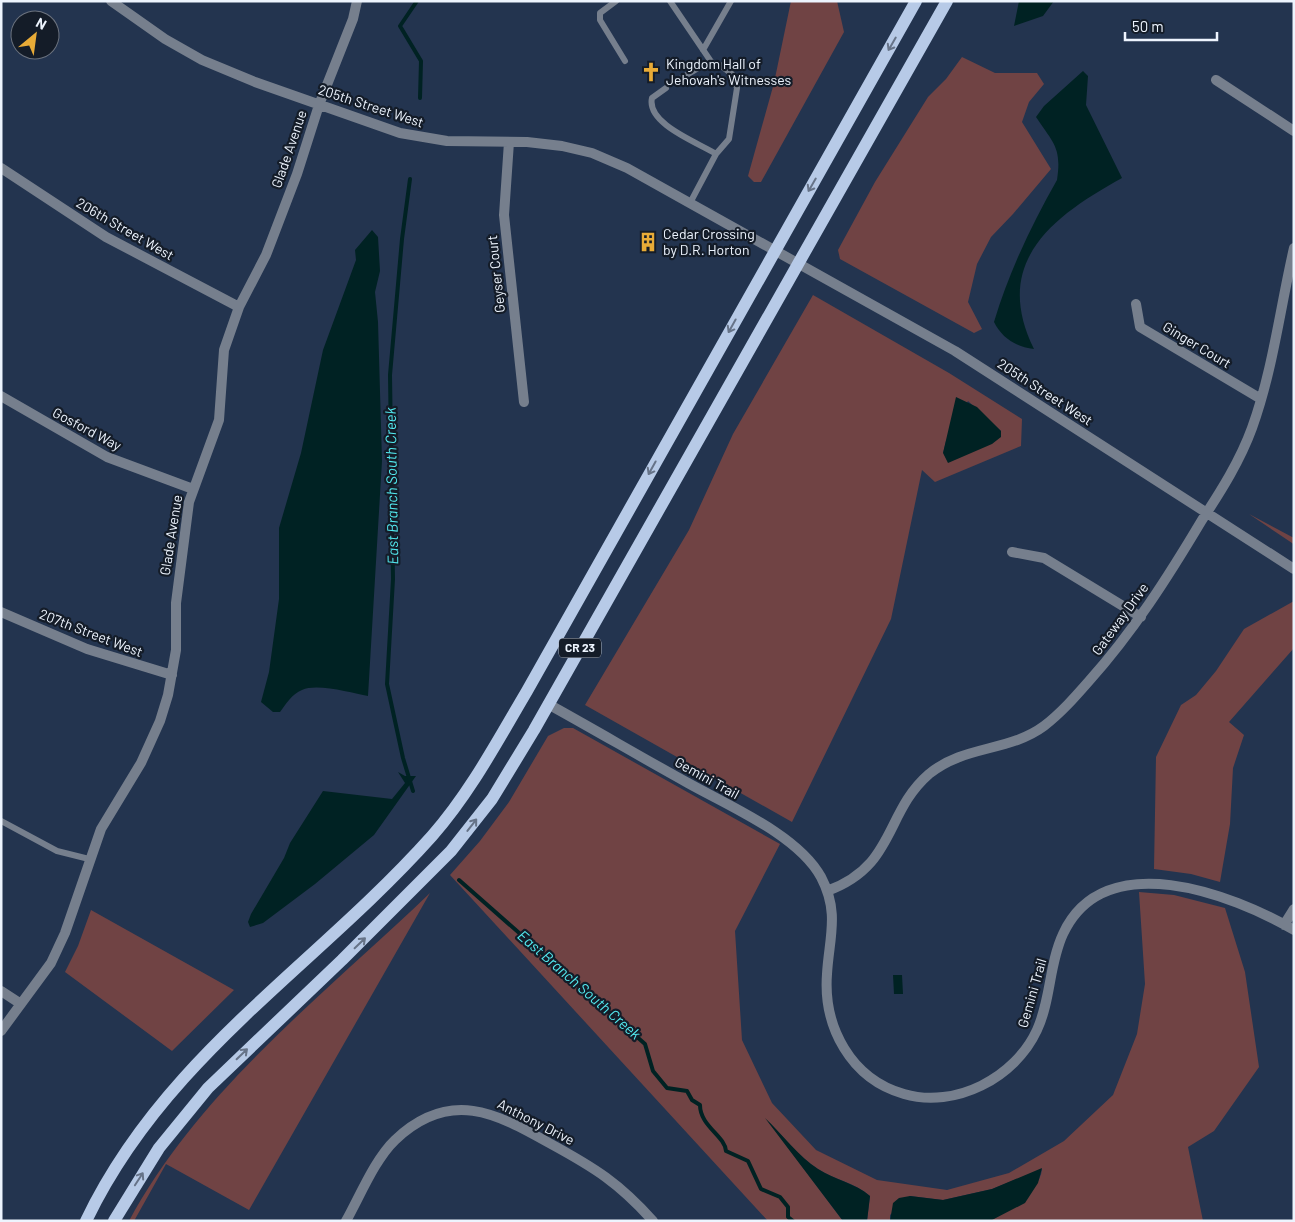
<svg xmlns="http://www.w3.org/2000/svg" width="1295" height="1222" viewBox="0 0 1295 1222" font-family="Barlow,sans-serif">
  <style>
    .green { fill: #704344; fill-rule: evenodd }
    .water { fill: #002223 }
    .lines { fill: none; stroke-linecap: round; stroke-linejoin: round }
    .stream { stroke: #002223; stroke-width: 4 }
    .lane { stroke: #767f8d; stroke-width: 6 }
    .street { stroke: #767f8d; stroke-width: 10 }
    .primary { stroke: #b7cae7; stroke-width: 12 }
    .oneway { stroke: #667388 }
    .labels { text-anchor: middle; stroke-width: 4.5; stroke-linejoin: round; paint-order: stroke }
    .shield { fill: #141c28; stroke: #acb3be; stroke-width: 1 }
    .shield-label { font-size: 12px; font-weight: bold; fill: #edf4fe }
    .poi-label { font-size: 14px; fill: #edf4fe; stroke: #141c28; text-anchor: start }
    .street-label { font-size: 14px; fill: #edf4fe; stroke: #141c28 }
    .water-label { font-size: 15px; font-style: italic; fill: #53eaf0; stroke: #141c28 }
  </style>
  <rect width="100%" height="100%" fill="#23344f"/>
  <path class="green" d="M791 1H837L844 32 761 182H754L748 176 774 83Z
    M962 57 995 73H1037L1044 84 1029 102 1022 122 1051 169 1013 214 991 237 977 264 968 302 982 329 974 333 840 259 838 250 875 182 928 97 946 79Z
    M813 295 949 373 1022 419 1021 446 935 482 922 470 891 619 792 822 585 705 689 530 733 434ZM968 401 1001 431 943 453 946 441Z
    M1249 514 1294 538V545L1292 543Z
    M1294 601V648L1229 722 1244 735 1233 768 1230 824 1220 882 1191 874 1154 869 1156 757 1181 705 1196 695 1216 671 1244 629Z
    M564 728H573L780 844 735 931 742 1040 772 1103 816 1150 877 1180 947 1190 1009 1173 1064 1141 1113 1095 1137 1034 1145 984 1139 892 1174 895 1225 908 1245 972 1259 1067 1214 1131 1188 1147 1203 1221H990C1009 1211 1040 1191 1042 1169L992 1189 943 1200 910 1196 890 1215V1221H867L870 1196C854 1182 835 1180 818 1169 799 1157 783 1136 767 1120L843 1221H768L450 875 480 841 509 802 548 736Z
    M430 893 249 1210 166 1164 134 1221H129C200 1089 324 995 430 893Z
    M91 910 234 990 172 1051 65 972 78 946Z"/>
  <path class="water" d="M1019 1H1054L1043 16 1014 26Z
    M1083 71 1088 76 1086 105 1122 178C1053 216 991 262 1034 349 1016 347 1002 338 994 322 1009 272 1031 226 1057 180 1062 147 1053 143 1036 117L1044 106Z
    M372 230 378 237 380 271 375 292 378 322 382 461 368 696C352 693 317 683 302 690 292 694 286 704 280 712H273L261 702 269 672 279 599V528L301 453 323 350 356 260 355 250Z
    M956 397 977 407 1001 431V437L992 444 948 463 943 453Z
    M398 772 405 776H416L374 835 315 884 263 923 250 927 248 922 251 914 284 858 290 843 323 791 392 799 405 783Z
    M893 975H902L903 994H894Z
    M765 1118C782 1134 799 1157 818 1169 835 1180 855 1183 870 1196L867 1221H843Z
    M1042 1168 1038 1183 1025 1203 990 1221H890L893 1203 899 1198 910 1196 943 1200 992 1189Z"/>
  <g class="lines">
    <path class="stream" d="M417 1 400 26 421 61 420 98
      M410 179 402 239 390 375 393 579 387 684 403 758 413 791
      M459 880 645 1044 653 1071 667 1088 687 1091 692 1100 700 1105C700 1126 725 1136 726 1151L748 1161 761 1189 780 1197 788 1207V1217L793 1221"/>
    <path class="lane" d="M616 1 600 13V20L625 61
      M670 1 712 63
      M703 50 731 1
      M680 79 705 64 712 63 720 65 732 74 737 88 729 139 716 154 690 203
      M666 88 652 98C646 124 699 143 716 154
      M1 821 57 851 89 859"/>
    <path class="street" d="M111 1 165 39 202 60 255 82 400 133 447 141 527 142 562 146 592 153 627 168 955 351 1294 569
      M1216 80 1294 131
      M509 142 504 215 524 402
      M1 168 106 237 239 307
      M1136 304 1140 327 1261 399
      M1 396 107 457 193 489
      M1012 552 1044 558 1141 617
      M1 612 87 649 172 675
      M548 704C595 730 641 757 688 783 729 806 798 835 821 877 840 913 829 938 827 974 823 1027 851 1079 904 1094 955 1109 1015 1078 1037 1030 1051 1000 1049 964 1063 934 1104 845 1232 894 1294 930
      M827 891C896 866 884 813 929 774 964 745 1009 752 1044 726 1061 713 1075 697 1089 681 1133 632 1168 577 1202 520 1221 491 1240 461 1252 428 1273 370 1280 308 1294 248
      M1284 925 1294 909
      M1 991 21 1004
      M1 1031 51 963 65 933 101 829 141 763 160 721 168 695 176 650V603L189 502 219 420 224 350 239 307 266 255 297 174 319 105 353 19 357 1
      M346 1221C360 1196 375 1159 395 1140 450 1088 496 1113 551 1144 595 1168 619 1183 653 1221"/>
    <path class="primary" d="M86 1221C164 1057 315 967 432 836 470 793 498 740 527 691L916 1
      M114 1221 159 1148 208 1088 342 960 451 851 492 799 534 730 947 1"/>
  </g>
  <defs><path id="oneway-shaft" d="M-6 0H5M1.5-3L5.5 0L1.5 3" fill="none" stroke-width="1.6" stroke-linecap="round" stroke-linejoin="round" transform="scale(1.25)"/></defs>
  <g class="oneway">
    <use href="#oneway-shaft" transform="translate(892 44) rotate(120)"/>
    <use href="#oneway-shaft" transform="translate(812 185) rotate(120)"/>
    <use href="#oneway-shaft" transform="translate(732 326) rotate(119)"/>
    <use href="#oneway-shaft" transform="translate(652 468) rotate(119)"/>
    <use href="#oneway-shaft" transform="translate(472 825) rotate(-52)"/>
    <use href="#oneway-shaft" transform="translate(360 943) rotate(-44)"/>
    <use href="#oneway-shaft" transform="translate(242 1054) rotate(-44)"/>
    <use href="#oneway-shaft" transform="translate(139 1179) rotate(-57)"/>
  </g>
  <defs>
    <symbol id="church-bare" viewBox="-9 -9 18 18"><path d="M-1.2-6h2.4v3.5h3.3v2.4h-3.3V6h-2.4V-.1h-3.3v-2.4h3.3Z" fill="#e8ab37" stroke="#141c28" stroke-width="2.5" paint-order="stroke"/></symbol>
    <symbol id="building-bare" viewBox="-9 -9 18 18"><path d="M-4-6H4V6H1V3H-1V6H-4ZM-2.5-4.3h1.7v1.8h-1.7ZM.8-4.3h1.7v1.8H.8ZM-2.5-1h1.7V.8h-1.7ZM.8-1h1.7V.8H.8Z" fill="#e8ab37" stroke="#141c28" stroke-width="2.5" paint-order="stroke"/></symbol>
  </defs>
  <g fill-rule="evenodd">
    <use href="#church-bare" x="637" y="58" width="28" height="28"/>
    <use href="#building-bare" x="634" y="228" width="28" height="28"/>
  </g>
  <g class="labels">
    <rect class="shield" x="559" y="638.5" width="42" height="19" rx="4"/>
    <g class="shield-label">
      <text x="580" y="652">CR 23</text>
    </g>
    <g class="poi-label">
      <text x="666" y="69">Kingdom Hall of<tspan x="666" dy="16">Jehovah's Witnesses</tspan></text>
      <text x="663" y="239">Cedar Crossing<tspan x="663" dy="16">by D.R. Horton</tspan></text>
    </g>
    <g class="street-label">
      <text transform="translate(371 106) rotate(18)" y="5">205th Street West</text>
      <text transform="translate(289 149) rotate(-71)" y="5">Glade Avenue</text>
      <text transform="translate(125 229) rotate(30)" y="5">206th Street West</text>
      <text transform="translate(496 274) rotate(-96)" y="5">Geyser Court</text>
      <text transform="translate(1197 345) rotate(31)" y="5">Ginger Court</text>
      <text transform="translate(1045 392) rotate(33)" y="5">205th Street West</text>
      <text transform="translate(87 429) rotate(28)" y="5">Gosford Way</text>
      <text transform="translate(171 535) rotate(-81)" y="5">Glade Avenue</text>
      <text transform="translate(1120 619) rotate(-54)" y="5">Gateway Drive</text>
      <text transform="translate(91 633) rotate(21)" y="5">207th Street West</text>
      <text transform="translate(707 778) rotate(29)" y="5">Gemini Trail</text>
      <text transform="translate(1032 993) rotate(-74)" y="5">Gemini Trail</text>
      <text transform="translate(536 1122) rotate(27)" y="5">Anthony Drive</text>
    </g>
    <g class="water-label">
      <text transform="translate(392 486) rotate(-91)" y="5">East Branch South Creek</text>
      <text transform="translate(579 985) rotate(41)" y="5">East Branch South Creek</text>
    </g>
  </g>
  <rect width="1295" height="1222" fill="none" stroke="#edf4fe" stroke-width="5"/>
  <g transform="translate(35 35) rotate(29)"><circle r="24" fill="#141c28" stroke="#6b727e"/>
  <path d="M0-4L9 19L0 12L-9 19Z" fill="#e8ab37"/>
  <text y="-8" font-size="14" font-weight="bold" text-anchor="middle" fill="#edf4fe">N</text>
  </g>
  <path d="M1125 32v8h92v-8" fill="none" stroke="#edf4fe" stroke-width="2.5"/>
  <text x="1132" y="32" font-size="15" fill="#edf4fe" stroke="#141c28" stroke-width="4" paint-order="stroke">50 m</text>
</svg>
